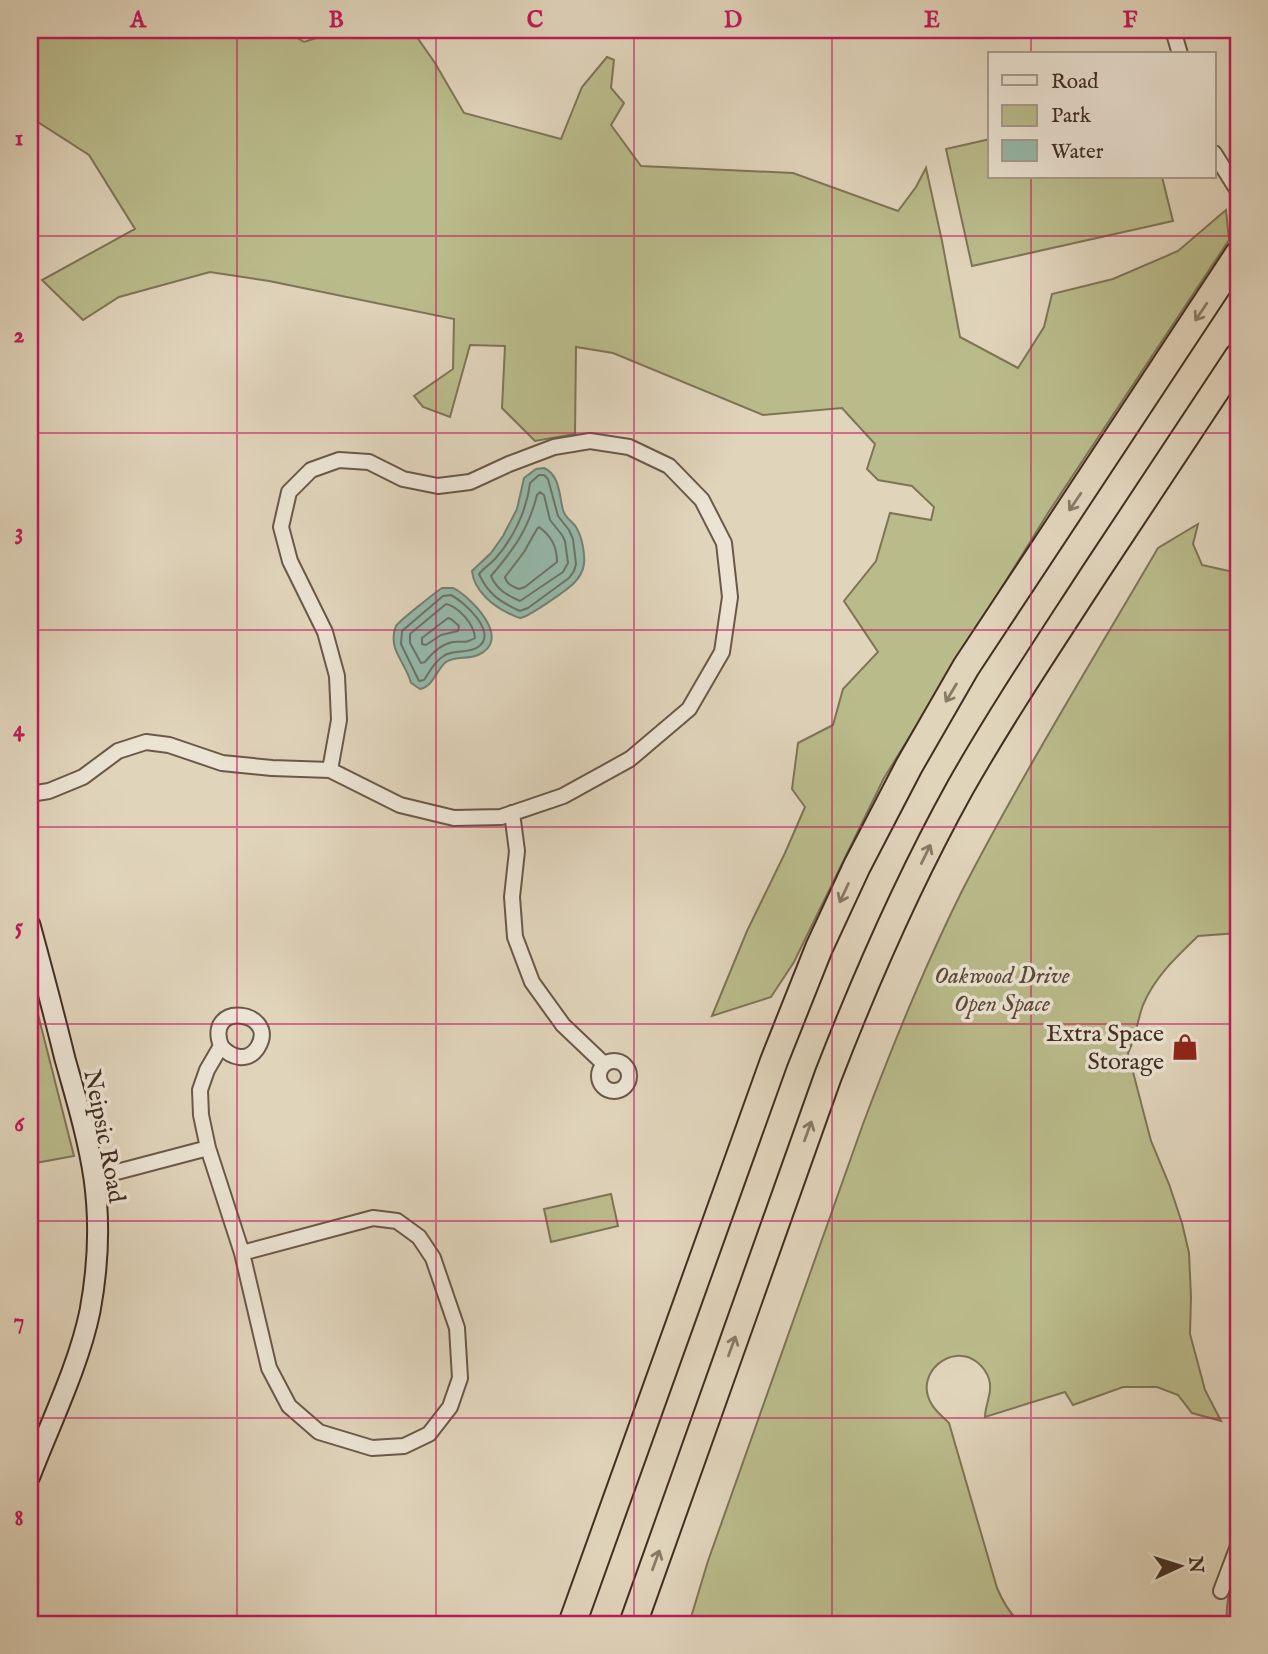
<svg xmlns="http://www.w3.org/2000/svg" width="1268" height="1654" viewBox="0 0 1268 1654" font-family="'IM FELL English',serif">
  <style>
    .green { fill: #babb8b; stroke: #7e7456; stroke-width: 2 }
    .water { fill: #95b9aa; stroke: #748174; stroke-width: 2 }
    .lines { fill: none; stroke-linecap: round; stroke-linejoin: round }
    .shore { stroke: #6c7466; stroke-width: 2 }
    .street-casing { stroke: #6a5848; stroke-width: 18 }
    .secondary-casing { stroke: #422e22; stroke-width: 23 }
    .highway-casing { stroke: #422e22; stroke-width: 30 }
    .street { stroke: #ebe3d3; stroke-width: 14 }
    .secondary { stroke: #ebe3d3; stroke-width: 19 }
    .highway { stroke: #e0d4bb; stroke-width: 26 }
    .oneway { stroke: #897967 }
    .grid { fill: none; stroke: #c2185b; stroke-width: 2; stroke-opacity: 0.55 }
    .labels { text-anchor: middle; stroke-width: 7; stroke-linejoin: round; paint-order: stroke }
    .park-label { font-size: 24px; font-style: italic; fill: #5a4a37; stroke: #ebe3d3 }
    .poi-label { font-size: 24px; fill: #422e22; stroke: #ebe3d3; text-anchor: end }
    .street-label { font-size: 24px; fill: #422e22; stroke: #ebe3d3 }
    .neatline { fill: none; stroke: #c2185b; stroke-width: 2.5 }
    .grid-label { font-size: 23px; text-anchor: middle; font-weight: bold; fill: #c2185b }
  </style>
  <rect width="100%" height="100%" fill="#e0d4bb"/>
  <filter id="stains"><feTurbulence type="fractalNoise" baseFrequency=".00286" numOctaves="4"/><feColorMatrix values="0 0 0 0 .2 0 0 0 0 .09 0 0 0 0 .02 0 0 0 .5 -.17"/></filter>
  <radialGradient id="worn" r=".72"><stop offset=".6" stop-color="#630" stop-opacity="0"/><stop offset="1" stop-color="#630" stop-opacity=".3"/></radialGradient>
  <path class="green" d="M30 30H284L304 42 342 30H412L435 63 464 113 561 139 582 87 607 57 614 60 611 88 624 103 611 125 641 166 793 173 898 211 916 187 926 168 942 241 960 337 1018 368 1044 327 1052 294 1113 279 1178 251 1226 210 1229 240 1048 513 884 778 794 962 771 997 712 1016 747 931 785 853 805 807 792 789 798 743 833 725 843 689 878 652 844 601 876 561 890 513 931 520 934 507 912 486 878 480 867 469 875 444 842 408 763 415 613 353 576 347 575 434 535 441 502 408 505 346 470 345 450 417 423 407 414 396 453 369 454 319 269 281 210 272 119 297 83 320 42 280 135 229 89 155 30 117Z
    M990 139V177H1162L1173 221 972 266 946 149Z
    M1198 524 1193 544 1202 565 1238 573V933L1198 936C1176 957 1155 977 1143 1005 1137 1021 1136 1038 1128 1053L1151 1141 1169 1184 1182 1223 1189 1253 1191 1297 1190 1334 1205 1390 1221 1421 1192 1413 1178 1395 1157 1387H1123L1073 1405 1065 1392 985 1417C985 1405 993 1392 989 1379 987 1373 982 1366 977 1362 951 1342 914 1374 931 1403 935 1411 943 1417 949 1423L997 1588C1003 1602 1010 1615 1022 1624H689L708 1561 863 1124C893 1044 925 965 963 889 1023 773 1092 661 1158 548Z
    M32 991 74 1156 30 1164V992Z
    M611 1194 618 1226 551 1242 544 1209Z
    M1238 1559V1624H1227C1225 1602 1231 1580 1238 1559Z"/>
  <path class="water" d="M544 468C560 475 559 495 563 510 565 518 572 521 576 527 582 537 585 553 584 564 583 571 579 578 574 583 567 590 527 618 520 618 516 617 513 615 510 614 493 606 474 591 472 571L491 553 503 536 517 509 524 478 536 469Z
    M442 588H453L457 590C474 601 512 640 478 655 467 660 456 655 446 662 436 670 434 686 420 689L411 683C408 670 399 660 395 648 393 642 393 632 396 626 398 622 437 591 442 588Z"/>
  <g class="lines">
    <path class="shore" d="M539 475H544L548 479 558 516 569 530 573 539 576 564 574 571 569 578 528 608 520 611C500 602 488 594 479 574 484 568 490 564 495 559 513 539 527 510 530 483Z
      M540 492 544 495 550 520 562 535 565 541 568 563 563 572 520 601C507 595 497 590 491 576 514 549 528 530 537 495Z
      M539 527C551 536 557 546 557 562L525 587 519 589C513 587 506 584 505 577L524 552 537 529Z
      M451 595C464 602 499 633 478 647 468 654 456 649 445 655 435 661 430 671 424 680L419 681 401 644 402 631 443 596Z
      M446 604C459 607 474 624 475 638 465 644 463 641 453 642 441 644 432 653 425 662L421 663 410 643V634Z
      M448 618 451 619 459 626 458 631 441 635 426 645 422 644V638Z"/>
    <defs>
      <path id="street" d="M1173 30 1180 54
        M1214 153 1238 191
        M30 794 49 791 83 777 118 751 146 742 169 745 222 763 272 768 330 770 400 805 454 818 501 817 563 796 630 759 689 709 722 652 730 597 724 543 702 500 669 466 629 447 590 441 554 447 509 464 470 482 438 486 403 479 369 462 339 460 311 470 289 492 281 527 290 561 325 632 337 676 339 720 330 770
        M512 813 517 851 512 897 515 937 532 982 563 1025 604 1064
        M221 1046C231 1058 248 1063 258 1047 279 1011 204 1000 221 1046L207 1070 200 1090 201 1115 208 1148 242 1253 269 1368 289 1406 319 1432 372 1448 404 1446 429 1434 450 1407 460 1378 457 1328 433 1258 419 1237 397 1221 373 1218 242 1253
        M599 1076a15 15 0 1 1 30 0a15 15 0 1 1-30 0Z
        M94 1178 208 1148
        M1221 1591 1238 1546"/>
      <path id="secondary" d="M30 925C42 969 54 1014 65 1059 76 1098 88 1138 94 1178 100 1221 98 1268 90 1311 79 1365 50 1424 30 1476"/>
      <path id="highway" d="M572 1624 774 1061 819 948 857 866 909 766 966 667 1238 255
        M633 1624 828 1076C866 978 909 880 960 788 1002 714 1049 644 1095 573 1143 501 1191 429 1238 357"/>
    </defs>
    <use href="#street" class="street-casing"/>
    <use href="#secondary" class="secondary-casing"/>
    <use href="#highway" class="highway-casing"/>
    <use href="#street" class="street"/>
    <use href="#secondary" class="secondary"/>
    <use href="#highway" class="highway"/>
  </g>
  <defs><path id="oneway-shaft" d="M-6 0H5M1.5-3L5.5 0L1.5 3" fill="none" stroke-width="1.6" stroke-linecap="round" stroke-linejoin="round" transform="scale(1.75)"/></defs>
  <g class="oneway">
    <use href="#oneway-shaft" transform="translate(1201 312) rotate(124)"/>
    <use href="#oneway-shaft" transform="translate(1075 502) rotate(124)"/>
    <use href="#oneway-shaft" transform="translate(951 693) rotate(121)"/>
    <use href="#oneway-shaft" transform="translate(926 854) rotate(-64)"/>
    <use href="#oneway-shaft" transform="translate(844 893) rotate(115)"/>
    <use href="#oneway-shaft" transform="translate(808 1131) rotate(-70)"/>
    <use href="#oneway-shaft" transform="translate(732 1346) rotate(-70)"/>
    <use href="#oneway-shaft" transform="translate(656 1560) rotate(-70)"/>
  </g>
  <path class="grid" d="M237 30V1624M436 30V1624M634 30V1624M832 30V1624M1031 30V54M1031 177V1624M30 236H1238M30 433H1238M30 630H1238M30 827H1238M30 1024H1238M30 1221H1238M30 1418H1238"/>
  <defs>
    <symbol id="shop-bare" viewBox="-9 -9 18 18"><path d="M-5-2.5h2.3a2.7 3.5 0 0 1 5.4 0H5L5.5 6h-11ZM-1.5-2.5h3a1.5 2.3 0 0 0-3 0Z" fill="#8f2418" stroke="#ebe3d3" stroke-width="2.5" paint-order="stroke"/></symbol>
  </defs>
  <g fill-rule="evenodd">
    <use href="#shop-bare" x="1166" y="1028" width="38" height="38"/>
  </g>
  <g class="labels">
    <g class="park-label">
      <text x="1002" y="983">Oakwood Drive<tspan x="1002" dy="28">Open Space</tspan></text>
    </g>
    <g class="poi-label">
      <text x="1164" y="1041">Extra Space<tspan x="1164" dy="28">Storage</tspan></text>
    </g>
    <g class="street-label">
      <text transform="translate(105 1136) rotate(79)" y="8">Neipsic Road</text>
    </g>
  </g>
  <rect width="1268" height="1654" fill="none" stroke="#e0d4bb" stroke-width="77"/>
  <rect x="988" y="52" width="228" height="126" fill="#ebe3d3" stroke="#a79b8c" stroke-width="2"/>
  <rect x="1002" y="75" width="35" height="10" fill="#ebe3d3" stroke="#a79b8c" stroke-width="2"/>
  <text x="1051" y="88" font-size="21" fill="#422e22">Road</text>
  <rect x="1002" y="105" width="35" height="21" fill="#babb8b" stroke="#a79b8c" stroke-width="2"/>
  <text x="1051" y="122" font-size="21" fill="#422e22">Park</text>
  <rect x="1002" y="140" width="35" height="21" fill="#95b9aa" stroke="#a79b8c" stroke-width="2"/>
  <text x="1051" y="158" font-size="21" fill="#422e22">Water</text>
  <g transform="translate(1180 1566) rotate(86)" stroke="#ebe3d3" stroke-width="5" paint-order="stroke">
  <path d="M0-5L12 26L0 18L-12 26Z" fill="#422e22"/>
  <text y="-10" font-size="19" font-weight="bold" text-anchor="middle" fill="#422e22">N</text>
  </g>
  <rect x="38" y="38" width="1192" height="1578" class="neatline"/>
  <g class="grid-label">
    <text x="138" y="27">A</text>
    <text x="336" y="27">B</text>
    <text x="535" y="27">C</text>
    <text x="733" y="27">D</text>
    <text x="932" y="27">E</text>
    <text x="1130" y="27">F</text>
    <text x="19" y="145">1</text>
    <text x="19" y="342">2</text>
    <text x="19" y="539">3</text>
    <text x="19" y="736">4</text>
    <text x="19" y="934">5</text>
    <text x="19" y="1131">6</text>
    <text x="19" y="1328">7</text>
    <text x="19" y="1525">8</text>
  </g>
  <rect width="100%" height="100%" filter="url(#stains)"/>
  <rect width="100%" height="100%" fill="url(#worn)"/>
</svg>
